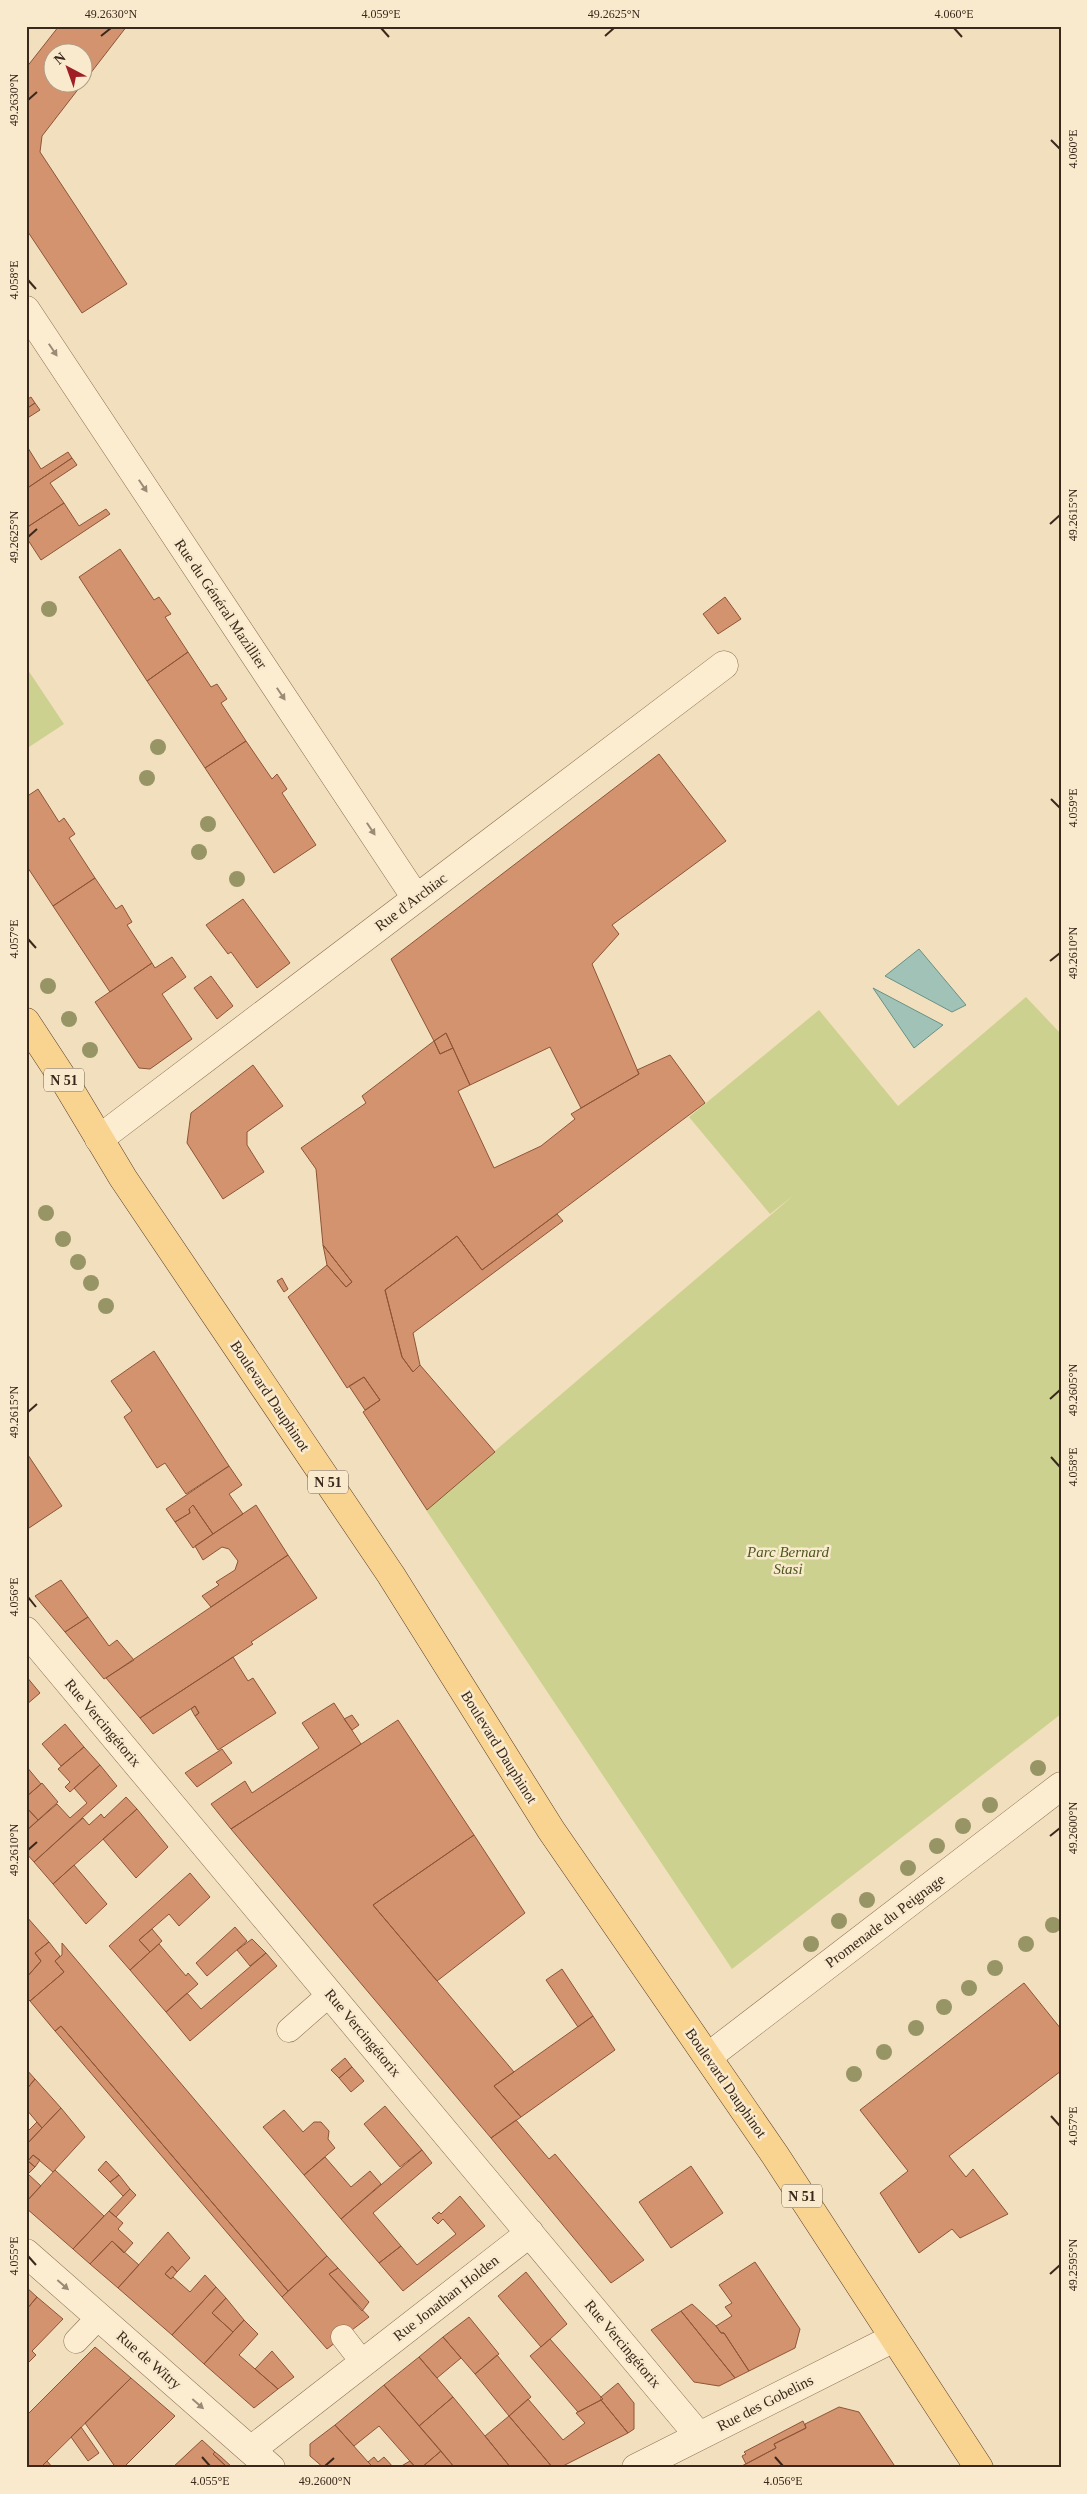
<svg xmlns="http://www.w3.org/2000/svg" width="1087" height="2494" viewBox="0 0 1087 2494" font-family="'Times New Roman',serif">
  <style>
    .green { fill: #cdd190 }
    .water { fill: #a1c3b7; stroke: #689184 }
    .building { fill: #d4936f; stroke: #8d5538; fill-rule: evenodd }
    .lines { fill: none; stroke-linecap: round; stroke-linejoin: round }
    .service-casing { stroke: #8b6f54; stroke-width: 25 }
    .minor-casing { stroke: #8b6f54; stroke-width: 29 }
    .primary-casing { stroke: #583d2a; stroke-width: 29 }
    .service { stroke: #fcedd1; stroke-width: 24 }
    .minor { stroke: #fcedd1; stroke-width: 28 }
    .primary { stroke: #f9d390; stroke-width: 28 }
    .tree { fill: #979566 }
    .oneway { fill: #9a8a76 }
    .ticks { fill: none; stroke: #39281b; stroke-width: 2 }
    .labels { text-anchor: middle; stroke-width: 5; stroke-linejoin: round; paint-order: stroke }
    .shield { fill: #f9eacd; stroke: #736250; stroke-width: 1 }
    .shield-label { font-size: 14px; font-weight: bold; fill: #39281b }
    .street-label { font-size: 15px; fill: #39281b; stroke: #f9eacd }
    .park-label { font-size: 15px; font-style: italic; fill: #4d581f; stroke: #f9eacd }
    .neatline { fill: none; stroke: #39281b; stroke-width: 2 }
    .ticks-label { font-size: 12px; text-anchor: middle; fill: #39281b }
  </style>
  <rect width="100%" height="100%" fill="#f2dfbd"/>
  <path class="green" d="M26 667 64 724 26 749Z
    M1026 997 1061 1034V1714L732 1969 426 1510 794 1195 770 1214 689 1117 819 1010 898 1106Z"/>
  <path class="water" d="M919 949 966 1005 952 1012 885 976Z
    M873 988 943 1025 914 1048Z"/>
  <path class="building" d="M59 26H127L42 136 40 152 127 284 82 313 26 229V68ZM52 52H82V82H52Z
    M31 397 35 403 26 409V400Z
    M35 403 40 410 26 419V409Z
    M28 448 41 469 68 452 72 458 26 489Z
    M72 458 77 465 50 483 64 503 26 528V489Z
    M64 503 79 526 106 509 110 514 41 560 26 537V528Z
    M120 549 154 600 159 597 171 614 165 617 188 652 147 681 79 577Z
    M725 597 741 619 718 634 703 614Z
    M188 652 211 687 217 684 227 699 221 703 246 741 205 768 147 681Z
    M246 741 272 779 277 774 287 789 282 793 316 845 274 873 205 768Z
    M659 754 726 841 612 925 619 934 592 964 639 1074 581 1108 550 1047 470 1085 446 1033 434 1041 391 959Z
    M38 789 59 822 64 818 75 834 69 838 95 878 53 906 26 865V797Z
    M95 878 116 909 122 905 132 922 127 925 152 963 110 992 53 906Z
    M243 899 290 963 257 988 231 952 228 954 206 925Z
    M172 957 186 977 162 994 192 1039 150 1069 139 1068 95 1002 152 963 155 968Z
    M211 976 233 1006 217 1019 194 988Z
    M446 1033 453 1048 440 1054 434 1041Z
    M434 1041 440 1054 453 1048 470 1085 458 1091 494 1168 541 1146 575 1119 571 1114 639 1074 637 1070 670 1055 705 1103 482 1270 457 1236 385 1290 402 1357 413 1372 420 1365 495 1452 427 1510 363 1412 380 1400 364 1377 347 1388 288 1297 327 1265 346 1287 352 1282 323 1245 316 1169 301 1148 366 1103 362 1096Z
    M253 1065 283 1106 247 1132V1145L264 1172 223 1199 187 1143 191 1113Z
    M557 1214 563 1221 413 1333 420 1365 413 1372 402 1357 385 1290 457 1236 482 1270Z
    M323 1245 352 1282 346 1287 327 1265Z
    M282 1278 288 1289 284 1292 277 1281Z
    M154 1351 229 1466 186 1494 165 1463 157 1468 124 1417 132 1411 111 1381Z
    M364 1377 380 1400 365 1410 349 1386Z
    M26 1452 62 1506 26 1530Z
    M229 1466 242 1485 229 1494 243 1514 213 1534 193 1505 189 1509 190 1513 175 1522 166 1509Z
    M193 1505 213 1534 193 1548 175 1522 190 1513 189 1509Z
    M256 1505 288 1555 211 1607 202 1596 219 1585 216 1582 235 1570 238 1561 229 1549 222 1547 203 1560 195 1546Z
    M288 1555 317 1598 251 1642 253 1644 140 1718 106 1678Z
    M61 1580 88 1617 65 1632 35 1596Z
    M88 1617 109 1646 117 1640 134 1660 104 1679 65 1632Z
    M233 1657 248 1681 253 1678 276 1713 218 1750 195 1716 199 1713 195 1706 153 1734 140 1718Z
    M26 1676 40 1693 26 1705Z
    M334 1703 361 1744 231 1829 211 1804 245 1781 252 1793 319 1748 302 1723Z
    M195 1706 199 1713 195 1716 191 1709Z
    M352 1715 359 1725 352 1730 344 1719Z
    M398 1720 474 1835 373 1905 514 2072 494 2086 521 2117 491 2138 231 1829Z
    M65 1724 84 1747 61 1766 42 1744Z
    M84 1747 100 1765 70 1792 65 1787 70 1782 58 1769Z
    M222 1749 232 1763 197 1787 185 1773Z
    M100 1765 117 1786 34 1862 26 1853V1831L57 1804 70 1818 87 1803 74 1788Z
    M26 1766 41 1784 26 1797Z
    M42 1783 58 1802 38 1820 26 1807V1797Z
    M126 1797 137 1809 53 1884 34 1862 83 1818 89 1825 101 1814 104 1818Z
    M26 1807 38 1820 26 1831Z
    M137 1809 168 1847 136 1878 103 1839Z
    M474 1835 525 1913 437 1981 373 1905Z
    M74 1865 107 1904 86 1924 53 1884Z
    M190 1873 210 1897 179 1926 169 1914 139 1940 150 1952 130 1970 109 1946Z
    M26 1916 49 1942 35 1953 41 1961 26 1978Z
    M235 1927 247 1941 207 1976 196 1963Z
    M152 1929 162 1941 150 1952 139 1940Z
    M252 1939 266 1953 250 1966 237 1950Z
    M49 1942 60 1956 55 1961 64 1972 30 2001 26 1997V1978L41 1961 35 1953Z
    M62 1943 327 2256 288 2291 61 2026 55 2031 30 2001 64 1972 55 1961 62 1955Z
    M159 1944 186 1976 188 1973 198 1984 166 2012 130 1970Z
    M266 1953 277 1966 190 2041 166 2012 187 1993 201 2009Z
    M562 1969 593 2016 578 2027 546 1980Z
    M1024 1983 1061 2029V2071L949 2156 966 2177 973 2169 1008 2214 960 2238 952 2229 919 2253 880 2193 908 2171 860 2110Z
    M593 2016 615 2050 521 2117 494 2086Z
    M61 2026 288 2291 282 2297 55 2031Z
    M345 2058 352 2067 339 2078 331 2070Z
    M352 2067 364 2081 351 2092 339 2078Z
    M26 2069 35 2079 26 2090Z
    M35 2079 61 2108 42 2128 26 2109V2090Z
    M385 2106 422 2150 400 2167 364 2124Z
    M61 2108 85 2137 53 2172 33 2155 28 2161 35 2167 28 2174 41 2186 26 2202V2145Z
    M284 2110 303 2132 314 2122H321L329 2131 328 2139 335 2148 304 2175 263 2127Z
    M516 2120 549 2159 555 2154 644 2260 611 2283 491 2138Z
    M37 2122 42 2128 26 2145V2133Z
    M422 2150 432 2163 373 2213 401 2246 379 2263 341 2219Z
    M33 2155 40 2160 35 2167 28 2161Z
    M325 2157 351 2187 370 2171 381 2184 341 2219 304 2175Z
    M106 2161 119 2175 110 2182 98 2170Z
    M691 2166 723 2213 671 2248 639 2202Z
    M55 2170 104 2216 73 2249 26 2208V2202Z
    M119 2175 130 2189 123 2196 110 2182Z
    M130 2189 136 2195 116 2217 109 2211Z
    M460 2196 485 2226 403 2291 379 2263 401 2246 417 2265 456 2234 443 2219 438 2224 432 2218 439 2212 441 2214Z
    M109 2211 123 2223 118 2229 133 2243 124 2253 112 2241 90 2264 73 2249Z
    M168 2232 190 2258 177 2272 172 2266 165 2274 171 2279 173 2277 190 2292 205 2275 216 2287 172 2335 118 2288Z
    M112 2241 139 2265 118 2288 90 2264Z
    M327 2256 338 2268 329 2274 369 2317 327 2349 282 2297Z
    M755 2262 800 2329 795 2348 749 2371 724 2333H721L716 2326 732 2316 725 2307 732 2303 719 2285Z
    M172 2266 177 2272 171 2279 165 2274Z
    M338 2268 369 2302 362 2311 329 2274Z
    M526 2272 567 2324 541 2347 498 2296Z
    M26 2287 37 2297 26 2310Z
    M216 2287 226 2298 212 2313 233 2332 204 2364 172 2335Z
    M37 2297 63 2319 32 2351 36 2355 26 2365V2310Z
    M226 2298 244 2320 233 2332 212 2313Z
    M692 2304 716 2326 721 2333H724L749 2371 735 2378 681 2311Z
    M681 2311 735 2378 719 2386 694 2382 651 2330Z
    M469 2317 499 2354 475 2374 443 2337Z
    M244 2320 258 2334 239 2355 278 2389 254 2408 204 2364Z
    M443 2337 461 2358 437 2378 419 2357Z
    M550 2339 601 2397 603 2399 578 2412 530 2356Z
    M95 2347 131 2378 40 2468H26V2416Z
    M272 2351 294 2377 278 2389 255 2369Z
    M497 2355 531 2397 509 2416 475 2374Z
    M419 2357 453 2397 419 2426 384 2385Z
    M131 2378 175 2416 123 2468H116L85 2423Z
    M618 2383 634 2403V2429L628 2433 601 2400V2397Z
    M384 2385 441 2451 421 2468H416L379 2426 354 2446 335 2425Z
    M453 2397 485 2436 511 2468H455L419 2426Z
    M528 2399 563 2440 585 2423 576 2413 601 2400 628 2433 559 2468H553L509 2416Z
    M839 2407 859 2412 896 2468H738L776 2448 774 2444 806 2428 805 2424Z
    M509 2416 553 2468H511L485 2436Z
    M803 2421 806 2428 774 2444 776 2448 746 2464 742 2456 746 2454 744 2452Z
    M335 2425 368 2462 374 2468H324L310 2456V2444Z
    M81 2427 99 2453 88 2461 71 2437Z
    M202 2440 215 2452 213 2454 228 2468H172Z
    M441 2451 455 2468H421Z
    M215 2452 220 2456 232 2467 228 2468 213 2454Z
    M374 2457 378 2462 384 2457 394 2468H374L368 2462Z
    M47 2461 53 2468H40Z
    M410 2461 416 2468H398Z"/>
  <g class="lines">
    <defs>
      <path id="service" d="M289 2030 330 1994
        M343 2337 363 2363
        M76 2341 99 2317"/>
      <path id="minor" d="M26 310 416 898
        M99 1139 724 665
        M26 1631 699 2436
        M709 2056 1061 1786
        M26 2253 271 2468
        M251 2450 530 2233
        M636 2468 894 2338"/>
      <path id="primary" d="M26 1022 66 1083 123 1178 391 1575 551 1830 775 2155 979 2468"/>
    </defs>
    <use href="#service" class="service-casing"/>
    <use href="#minor" class="minor-casing"/>
    <use href="#primary" class="primary-casing"/>
    <use href="#service" class="service"/>
    <use href="#minor" class="minor"/>
    <use href="#primary" class="primary"/>
  </g>
  <g class="tree">
    <circle cx="49" cy="609" r="8"/>
    <circle cx="158" cy="747" r="8"/>
    <circle cx="147" cy="778" r="8"/>
    <circle cx="208" cy="824" r="8"/>
    <circle cx="199" cy="852" r="8"/>
    <circle cx="237" cy="879" r="8"/>
    <circle cx="48" cy="986" r="8"/>
    <circle cx="69" cy="1019" r="8"/>
    <circle cx="90" cy="1050" r="8"/>
    <circle cx="46" cy="1213" r="8"/>
    <circle cx="63" cy="1239" r="8"/>
    <circle cx="78" cy="1262" r="8"/>
    <circle cx="91" cy="1283" r="8"/>
    <circle cx="106" cy="1306" r="8"/>
    <circle cx="1038" cy="1768" r="8"/>
    <circle cx="990" cy="1805" r="8"/>
    <circle cx="963" cy="1826" r="8"/>
    <circle cx="937" cy="1846" r="8"/>
    <circle cx="908" cy="1868" r="8"/>
    <circle cx="867" cy="1900" r="8"/>
    <circle cx="839" cy="1921" r="8"/>
    <circle cx="1053" cy="1925" r="8"/>
    <circle cx="811" cy="1944" r="8"/>
    <circle cx="1026" cy="1944" r="8"/>
    <circle cx="995" cy="1968" r="8"/>
    <circle cx="969" cy="1988" r="8"/>
    <circle cx="944" cy="2007" r="8"/>
    <circle cx="916" cy="2028" r="8"/>
    <circle cx="884" cy="2052" r="8"/>
    <circle cx="854" cy="2074" r="8"/>
  </g>
  <defs><path id="oneway-solid" d="M-6-.8H1V-3.2L6.5 0L1 3.2V.8H-6Z" transform="scale(1.25)"/></defs>
  <g class="oneway">
    <use href="#oneway-solid" transform="translate(53 350) rotate(56)"/>
    <use href="#oneway-solid" transform="translate(143 486) rotate(56)"/>
    <use href="#oneway-solid" transform="translate(281 694) rotate(56)"/>
    <use href="#oneway-solid" transform="translate(371 829) rotate(56)"/>
    <use href="#oneway-solid" transform="translate(63 2285) rotate(41)"/>
    <use href="#oneway-solid" transform="translate(198 2404) rotate(41)"/>
  </g>
  <path class="ticks" d="M381 28 389 37M954 28 962 37M101 36 111 28M605 36 614 28M28 100 37 92M1051 140 1060 149M28 280 36 289M1050 524 1060 515M28 537 37 529M1051 799 1060 808M28 939 36 948M1050 961 1060 953M1050 1399 1060 1390M28 1412 37 1404M1051 1457 1060 1467M28 1597 36 1607M1050 1836 1060 1828M28 1850 37 1842M1051 2116 1060 2126M28 2256 36 2265M1050 2274 1060 2265M202 2457 210 2466M775 2457 783 2466M325 2466 334 2458"/>
  <g class="labels">
    <g class="shield">
      <rect x="44" y="1068.5" width="40" height="23" rx="4"/>
      <rect x="308" y="1470.5" width="40" height="23" rx="4"/>
      <rect x="782" y="2184.5" width="40" height="23" rx="4"/>
    </g>
    <g class="shield-label">
      <text x="64" y="1085">N 51</text>
      <text x="328" y="1487">N 51</text>
      <text x="802" y="2201">N 51</text>
    </g>
    <g class="street-label">
      <text transform="translate(221 604) rotate(56)" y="5">Rue du Général Mazillier</text>
      <text transform="translate(411 902) rotate(-37)" y="5">Rue d'Archiac</text>
      <text transform="translate(270 1396) rotate(56)" y="5">Boulevard Dauphinot</text>
      <text transform="translate(103 1723) rotate(50)" y="5">Rue Vercingétorix</text>
      <text transform="translate(499 1747) rotate(58)" y="5">Boulevard Dauphinot</text>
      <text transform="translate(885 1921) rotate(-37)" y="5">Promenade du Peignage</text>
      <text transform="translate(363 2033) rotate(50)" y="5">Rue Vercingétorix</text>
      <text transform="translate(726 2083) rotate(55)" y="5">Boulevard Dauphinot</text>
      <text transform="translate(446 2298) rotate(-38)" y="5">Rue Jonathan Holden</text>
      <text transform="translate(623 2344) rotate(50)" y="5">Rue Vercingétorix</text>
      <text transform="translate(149 2360) rotate(41)" y="5">Rue de Witry</text>
      <text transform="translate(765 2403) rotate(-27)" y="5">Rue des Gobelins</text>
    </g>
    <g class="park-label">
      <text x="788" y="1557">Parc Bernard<tspan x="788" dy="17">Stasi</tspan></text>
    </g>
  </g>
  <rect width="1087" height="2494" fill="none" stroke="#f9eacd" stroke-width="55"/>
  <g transform="translate(68 68) rotate(319)"><circle r="24" fill="#f9eacd" stroke="#ac9c86"/>
  <path d="M0-4L9 19L0 12L-9 19Z" fill="#a01f27"/>
  <text y="-8" font-size="14" font-weight="bold" text-anchor="middle" fill="#39281b">N</text>
  </g>
  <rect x="28" y="28" width="1032" height="2438" class="neatline"/>
  <g class="ticks-label">
    <text x="111" y="18">49.2630°N</text>
    <text x="381" y="18">4.059°E</text>
    <text x="614" y="18">49.2625°N</text>
    <text x="954" y="18">4.060°E</text>
    <text transform="translate(14 100) rotate(-90)" y="4">49.2630°N</text>
    <text transform="translate(1073 149) rotate(-90)" y="4">4.060°E</text>
    <text transform="translate(14 280) rotate(-90)" y="4">4.058°E</text>
    <text transform="translate(1073 515) rotate(-90)" y="4">49.2615°N</text>
    <text transform="translate(14 537) rotate(-90)" y="4">49.2625°N</text>
    <text transform="translate(1073 808) rotate(-90)" y="4">4.059°E</text>
    <text transform="translate(14 939) rotate(-90)" y="4">4.057°E</text>
    <text transform="translate(1073 953) rotate(-90)" y="4">49.2610°N</text>
    <text transform="translate(1073 1390) rotate(-90)" y="4">49.2605°N</text>
    <text transform="translate(14 1412) rotate(-90)" y="4">49.2615°N</text>
    <text transform="translate(1073 1467) rotate(-90)" y="4">4.058°E</text>
    <text transform="translate(14 1597) rotate(-90)" y="4">4.056°E</text>
    <text transform="translate(1073 1828) rotate(-90)" y="4">49.2600°N</text>
    <text transform="translate(14 1850) rotate(-90)" y="4">49.2610°N</text>
    <text transform="translate(1073 2126) rotate(-90)" y="4">4.057°E</text>
    <text transform="translate(14 2256) rotate(-90)" y="4">4.055°E</text>
    <text transform="translate(1073 2265) rotate(-90)" y="4">49.2595°N</text>
    <text x="210" y="2485">4.055°E</text>
    <text x="325" y="2485">49.2600°N</text>
    <text x="783" y="2485">4.056°E</text>
  </g>
</svg>
